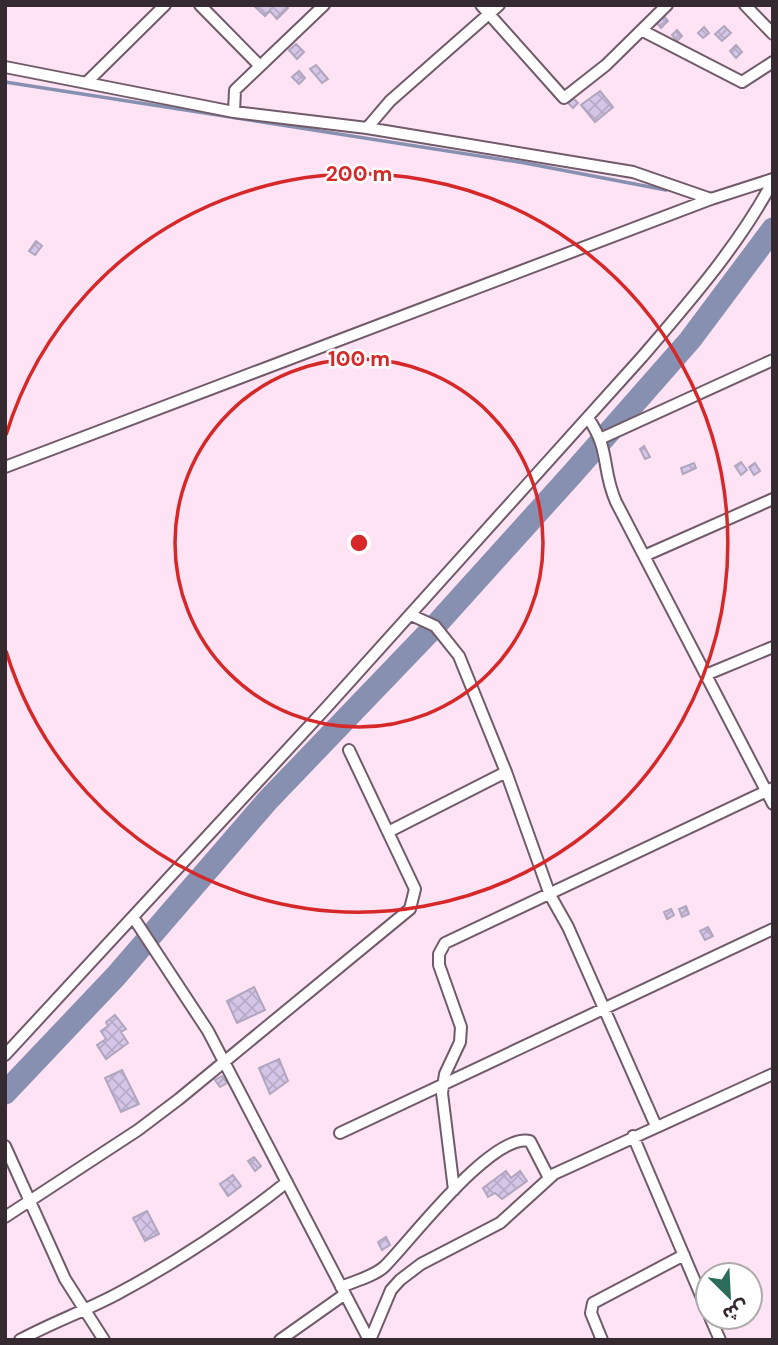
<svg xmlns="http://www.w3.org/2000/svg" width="778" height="1345" viewBox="0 0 778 1345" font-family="'DM Sans','Noto Sans Arabic',sans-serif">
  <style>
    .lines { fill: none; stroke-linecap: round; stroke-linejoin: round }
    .stream { stroke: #8790b1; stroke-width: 3.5 }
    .river { stroke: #8790b1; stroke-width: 23 }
    .building { fill: url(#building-cross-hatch); stroke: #b0a6be; stroke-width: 2 }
    .minor-casing { stroke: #715a69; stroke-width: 14 }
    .minor { stroke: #fff; stroke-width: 10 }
    .ring { fill: none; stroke: #d62828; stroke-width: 3.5 }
    .centre { fill: #d62828; stroke: #fff; stroke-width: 3.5 }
    .ring-label { font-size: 21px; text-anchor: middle; font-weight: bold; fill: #d62828; stroke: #fff; stroke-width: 5; stroke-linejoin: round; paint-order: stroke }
  </style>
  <defs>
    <pattern id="building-cross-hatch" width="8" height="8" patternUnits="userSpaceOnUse" patternTransform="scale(1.75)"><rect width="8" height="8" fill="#d5c6e8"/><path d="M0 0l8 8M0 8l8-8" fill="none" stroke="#b7aac7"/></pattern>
  </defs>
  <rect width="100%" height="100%" fill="#fee3f5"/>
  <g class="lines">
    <path class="stream" d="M5 82 525 163 666 190"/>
    <path class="river" d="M5 1093 116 976 268 800 435 626 574 472 690 340 773 229"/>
  </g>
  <path class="building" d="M253 5H285L288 8 277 19 270 11 265 16Z
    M663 15 668 21 661 28 656 22Z
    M724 26 731 33 722 41 715 34Z
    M704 27 709 33 703 38 698 33Z
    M677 30 682 36 677 41 672 35Z
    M296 44 304 52 297 59 289 50Z
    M736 45 742 52 736 58 730 51Z
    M316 65 328 79 322 83 310 69Z
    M299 71 305 78 299 84 292 77Z
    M600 91 613 107 595 122 581 105Z
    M573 98 578 103 573 108 568 103Z
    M36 241 42 246 35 255 29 251Z
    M644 446 650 457 645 459 640 449Z
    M741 462 747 470 741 475 735 466Z
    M694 463 696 468 683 474 681 468Z
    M755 463 760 471 754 475 749 467Z
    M686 906 689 914 682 917 679 909Z
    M671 909 674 915 667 919 664 912Z
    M708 927 713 936 705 940 700 931Z
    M254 987 265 1010 237 1023 227 1001Z
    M115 1015 126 1029 121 1032 128 1043 106 1059 97 1045 106 1039 101 1031 108 1026 106 1022Z
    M279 1059 288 1081 270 1094 259 1068Z
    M122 1070 139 1104 121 1112 105 1078Z
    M222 1076 227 1083 220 1087 215 1080Z
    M254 1157 261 1166 255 1171 248 1161Z
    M506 1171 511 1178 520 1171 527 1181 502 1199 495 1193 488 1197 483 1188Z
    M233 1175 241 1186 228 1196 220 1184Z
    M147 1211 159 1234 145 1241 133 1218Z
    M386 1237 390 1245 382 1250 378 1242Z"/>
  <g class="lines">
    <defs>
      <path id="minor" d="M200 5 259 65
        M481 5 564 98 606 65 667 5
        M745 5 773 34
        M643 31 742 82 773 62
        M5 67 234 112 367 128 633 172 711 199
        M88 81 165 5
        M234 112 235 90 324 5
        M367 128 390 101 499 5
        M588 418C611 451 601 468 616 502L773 804
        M602 438 773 360
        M5 467 711 199 773 179
        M644 556 773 499
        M411 615 435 626 459 656 506 772 550 895 568 927 656 1126
        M708 674 773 647
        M388 832 506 772
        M133 917 208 1031 369 1340
        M5 1055 326 708 642 357C690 301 739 245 773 181
        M340 1133 773 929
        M633 1136 708 1312
        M5 1146 65 1279 104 1340
        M454 1190 442 1093 445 1074 460 1042 461 1027 439 965V954L445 943 773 788
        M5 1217 138 1130 179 1099 410 909 415 889 349 750
        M341 1287C355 1281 375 1276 385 1266 411 1240 492 1132 530 1141L549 1178
        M710 1317 720 1340
        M20 1340C51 1323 85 1311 117 1294 177 1262 233 1225 287 1182
        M280 1340 345 1294
        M370 1340 391 1290 400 1280 421 1264 500 1223 554 1174 773 1074
        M602 1340 591 1313 593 1303 684 1255"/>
    </defs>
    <use href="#minor" class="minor-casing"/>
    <use href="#minor" class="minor"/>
  </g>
  <g class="ring">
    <circle cx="359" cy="543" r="184"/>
    <path d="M6 435A369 369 0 1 1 6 651"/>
  </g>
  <circle cx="359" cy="543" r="10" class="centre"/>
  <g class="ring-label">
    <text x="359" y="181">200 m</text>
    <text x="359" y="366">100 m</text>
  </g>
  <rect width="778" height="1345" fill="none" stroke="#342a30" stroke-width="14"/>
  <g transform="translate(729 1296) rotate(156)"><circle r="33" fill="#ffffff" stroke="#aeaaac" stroke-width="2"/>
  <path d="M0-5L12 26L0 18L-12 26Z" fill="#2b6c5b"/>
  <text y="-10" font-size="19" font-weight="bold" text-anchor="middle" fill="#342a30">ش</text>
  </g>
</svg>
